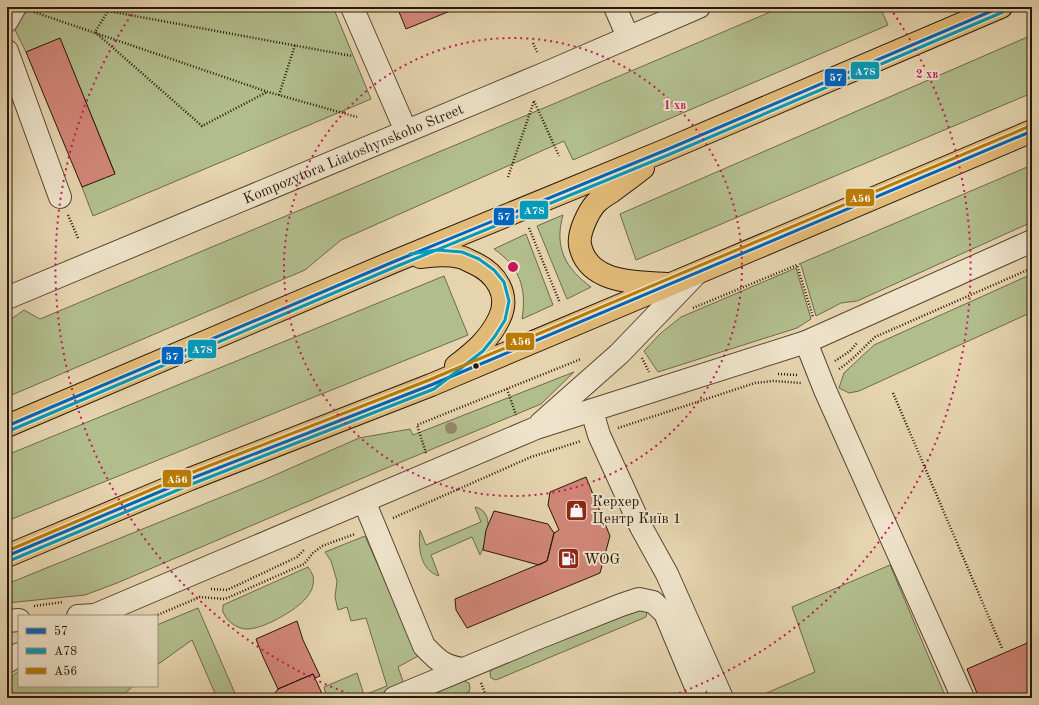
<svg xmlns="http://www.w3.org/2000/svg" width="1039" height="705" viewBox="0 0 1039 705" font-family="'Old Standard TT',serif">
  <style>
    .green { fill: #b2bd8c; stroke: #6e6a4b }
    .building { fill: #d28779; stroke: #29170a }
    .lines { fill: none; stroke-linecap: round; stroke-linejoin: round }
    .minor-casing { stroke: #584633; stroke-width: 24 }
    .highway-casing { stroke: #29170a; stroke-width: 24 }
    .path { stroke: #29170a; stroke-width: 2.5; stroke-dasharray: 1 2; stroke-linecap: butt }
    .minor { stroke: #eee3ca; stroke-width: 22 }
    .highway { stroke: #e2ba77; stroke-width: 22 }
    .bus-1-casing { stroke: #eee3ca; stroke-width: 6 }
    .bus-2-casing { stroke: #eee3ca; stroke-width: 6 }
    .bus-3-casing { stroke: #eee3ca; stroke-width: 6 }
    .bus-1 { stroke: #0065bd; stroke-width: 3 }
    .bus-2 { stroke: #049aba; stroke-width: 3 }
    .bus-3 { stroke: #b97b03; stroke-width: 3 }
    .tree { fill: #948869 }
    .ring { fill: none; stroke: #c2185b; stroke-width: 2; stroke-dasharray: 2 4 }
    .bus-dot { fill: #29170a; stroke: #eee3ca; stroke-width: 1.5 }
    .labels { text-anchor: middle; stroke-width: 4; stroke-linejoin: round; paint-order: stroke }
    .street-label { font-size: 15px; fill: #29170a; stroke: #eee3ca }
    .poi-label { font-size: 15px; fill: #29170a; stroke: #eee3ca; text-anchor: start }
    .centre { fill: #c2185b; stroke: #eee3ca; stroke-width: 2 }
    .ring-label { font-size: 12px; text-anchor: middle; font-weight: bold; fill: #c2185b; stroke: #eee3ca; stroke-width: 4; stroke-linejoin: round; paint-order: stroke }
    .line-badge { stroke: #eee3ca; stroke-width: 1.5 }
    .badge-label { font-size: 11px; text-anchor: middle; font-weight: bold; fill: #fff }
  </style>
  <rect width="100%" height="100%" fill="#e5d4ae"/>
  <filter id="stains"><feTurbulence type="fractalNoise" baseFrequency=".005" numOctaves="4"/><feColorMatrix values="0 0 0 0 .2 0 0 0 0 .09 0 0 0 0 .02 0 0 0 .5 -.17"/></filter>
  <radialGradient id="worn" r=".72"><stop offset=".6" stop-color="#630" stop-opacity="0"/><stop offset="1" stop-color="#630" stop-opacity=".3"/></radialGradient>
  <path class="green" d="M20 7H333L371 99 93 216 82 187 115 173 60 39 26 52 13 26Z
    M782 7H880L888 25 573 160 564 141 341 240 305 270 7 397V322L24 310 40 319 558 102Z
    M1032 35V93L636 260 620 214Z
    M1032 165V222L857 301 841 303 816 316 801 265 799 264Z
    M563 215C554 247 565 268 591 287L567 299 537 226Z
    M526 234 553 305 522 319C527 289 520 267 494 249Z
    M796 268 811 319 797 328 658 372 644 351 661 333 681 317Z
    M1032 274V312L859 391 849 393 839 388 844 373 874 345Z
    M444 276 468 335 7 521V455Z
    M574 372 541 404 377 472 117 583 85 595 7 603V584L266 479 359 438 410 429 413 435Z
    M475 507C496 511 487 542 480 555L472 537 431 555 439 576C420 570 418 548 420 530L426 545 481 522Z
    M365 536 418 656 398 667 405 687 378 698H327L324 687 357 673 364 695 387 686 366 618 351 621 347 607 338 610 335 597 337 581 331 561 325 552Z
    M890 565 946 698H755L815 672 792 607Z
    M308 567C310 570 312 573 313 576 317 595 295 609 281 617 272 622 260 628 249 629 240 630 228 623 224 614 222 612 223 608 223 605Z
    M640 606 646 608 647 612 646 617 496 680 491 678 490 673 492 669Z
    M198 608 237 698H217L192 640 157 665V625Z
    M19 671V686H133L120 698H7C7 685 7 679 19 671Z
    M463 681 469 683 470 688 469 692 455 698H422Z"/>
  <path class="building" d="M397 7H460L406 29Z
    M60 38 115 174 82 187 26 52Z
    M586 477 610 536 600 573 467 628 456 610 455 599 547 561 554 533 559 530 548 505 550 492Z
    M494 511 548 524 554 533 547 561 539 565 483 550 486 530Z
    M297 621 303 640 320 676 315 678 313 674 278 689 263 657 256 639Z
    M1032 641V698H979L967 669Z
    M313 674 324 698H271L278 689Z"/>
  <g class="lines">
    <defs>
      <g id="minor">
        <path d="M352 7 406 131"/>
        <path d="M615 7 628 37"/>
        <path d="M7 21 15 7"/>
        <path d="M7 51 60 197"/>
        <path id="s1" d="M7 298 546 73 699 7"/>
        <path d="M806 342 825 390 963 698"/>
        <path d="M592 411 599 435 641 527 667 574 722 698"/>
        <path d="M541 423 619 354 696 274"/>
        <path d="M364 501 424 646C438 660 441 665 462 669"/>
        <path d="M78 616 95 615 536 428 806 342 1032 241"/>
        <path d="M7 621 19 620"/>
        <path d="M7 662 19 654"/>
        <path d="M394 698 538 638 621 605 639 599 653 602 665 613 696 687"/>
      </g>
      <path id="highway" d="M643 168C633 176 622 184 611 192 606 195 600 199 596 203 588 212 578 233 580 245 588 284 636 282 667 284
        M420 257C434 255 446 254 460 257 465 258 469 261 474 263 496 273 511 295 499 319 489 340 474 352 456 366
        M7 426 393 262 666 150 1001 7
        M7 556 190 479 431 385 671 284 1032 131"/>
    </defs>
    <use href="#minor" class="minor-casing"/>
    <use href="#highway" class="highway-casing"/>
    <path class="path" d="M118 7 108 11 95 32 202 126 267 92
      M888 8 890 7
      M108 11 352 56
      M34 12 268 92 357 117
      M533 43 538 54
      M279 95 295 45
      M534 101 559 156
      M508 177 534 101
      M68 215 78 238
      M529 228 560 303
      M693 308 797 265 813 317
      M642 358 649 372
      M835 361 850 351 857 343
      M839 369C853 360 863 348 875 337L1032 268
      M778 374 797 375
      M507 389 516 415
      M893 393 1002 648
      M618 428 755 383 773 381 801 383
      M426 453 417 425 581 359
      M393 518 531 457 581 441
      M211 589 227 590 297 557 304 550
      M34 606 63 602
      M155 616 200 597 225 599 304 564 313 553 322 546 355 534
      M481 683 487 698"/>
    <use href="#minor" class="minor"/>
    <use href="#highway" class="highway"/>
    <defs>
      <path id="bus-1" d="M7 426 393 262 666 150 1001 7
        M7 556 190 479 431 385 1032 131"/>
      <path id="bus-2" d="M9 431 395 267 668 155 1003 12
        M9 561 192 484 434 389 483 351 495 336 505 320 509 301 504 282 494 270 479 259 462 252 437 250 410 254"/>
      <path id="bus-3" d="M7 551 188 474 429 380 1030 126"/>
    </defs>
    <use href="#bus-1" class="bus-1-casing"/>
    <use href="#bus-2" class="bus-2-casing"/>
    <use href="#bus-3" class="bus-3-casing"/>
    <use href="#bus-1" class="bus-1"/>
    <use href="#bus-2" class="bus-2"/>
    <use href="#bus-3" class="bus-3"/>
  </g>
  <circle class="tree" cx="451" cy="428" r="6"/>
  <g class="ring">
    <circle cx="513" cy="267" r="229"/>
    <path d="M360 698A457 457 0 0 1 136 8M890 8A457 457 0 0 1 666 698"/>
  </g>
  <defs>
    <symbol id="shop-square" viewBox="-11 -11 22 22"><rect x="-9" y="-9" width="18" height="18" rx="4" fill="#8f2418" stroke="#eee3ca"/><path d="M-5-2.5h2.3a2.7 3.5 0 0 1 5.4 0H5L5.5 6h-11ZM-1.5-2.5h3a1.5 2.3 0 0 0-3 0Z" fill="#fff"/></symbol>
    <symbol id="fuel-square" viewBox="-11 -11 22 22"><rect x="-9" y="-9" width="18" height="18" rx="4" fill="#8f2418" stroke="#eee3ca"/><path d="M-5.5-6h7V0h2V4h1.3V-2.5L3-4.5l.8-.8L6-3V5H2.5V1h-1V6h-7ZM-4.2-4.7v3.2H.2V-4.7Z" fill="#fff"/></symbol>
  </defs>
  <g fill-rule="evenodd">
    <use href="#shop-square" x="564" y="498" width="25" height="25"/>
    <use href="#fuel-square" x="556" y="546" width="25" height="25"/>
  </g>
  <circle class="bus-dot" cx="476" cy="366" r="3.5"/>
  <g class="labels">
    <g class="street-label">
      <text dy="5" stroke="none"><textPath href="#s1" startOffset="375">Kompozytora Liatoshynskoho Street</textPath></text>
    </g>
    <g class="poi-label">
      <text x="592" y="506">Керхер<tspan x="592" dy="17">Центр Київ 1</tspan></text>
      <text x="584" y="564">WOG</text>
    </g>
  </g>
  <circle cx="513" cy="267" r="6" class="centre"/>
  <g class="ring-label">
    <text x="927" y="78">2 хв</text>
    <text x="675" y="109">1 хв</text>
  </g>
  <g class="line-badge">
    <rect x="850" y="61" width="30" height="19" rx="4" fill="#049aba"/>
    <rect x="824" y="68" width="23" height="19" rx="4" fill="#0065bd"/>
    <rect x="845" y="188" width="30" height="19" rx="4" fill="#b97b03"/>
    <rect x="519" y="200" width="30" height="20" rx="4" fill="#049aba"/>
    <rect x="493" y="207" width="22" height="19" rx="4" fill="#0065bd"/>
    <rect x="505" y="332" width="30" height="19" rx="4" fill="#b97b03"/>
    <rect x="187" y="339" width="30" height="20" rx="4" fill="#049aba"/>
    <rect x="161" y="346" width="23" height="19" rx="4" fill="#0065bd"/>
    <rect x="162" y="469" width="30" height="19" rx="4" fill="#b97b03"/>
  </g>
  <g class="badge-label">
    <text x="865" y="75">А78</text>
    <text x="836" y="81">57</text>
    <text x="860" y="202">A56</text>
    <text x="534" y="214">А78</text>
    <text x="504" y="220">57</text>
    <text x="520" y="345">A56</text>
    <text x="202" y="353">А78</text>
    <text x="172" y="360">57</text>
    <text x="177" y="483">A56</text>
  </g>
  <rect width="1039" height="705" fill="none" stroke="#e5d4ae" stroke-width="24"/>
  <rect x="8" y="8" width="1023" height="689" fill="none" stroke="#29170a" stroke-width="2"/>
  <rect x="12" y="12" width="1015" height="681" fill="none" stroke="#29170a"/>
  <rect x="18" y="615" width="140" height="72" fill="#eee3ca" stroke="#9f917d"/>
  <rect x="26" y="628" width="20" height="6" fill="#0065bd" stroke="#9f917d"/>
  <text x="54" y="635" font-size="12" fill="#29170a">57</text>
  <rect x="26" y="648" width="20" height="6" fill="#049aba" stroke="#9f917d"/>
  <text x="54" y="655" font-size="12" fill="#29170a">А78</text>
  <rect x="26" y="668" width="20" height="6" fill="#b97b03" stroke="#9f917d"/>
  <text x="54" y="675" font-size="12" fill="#29170a">A56</text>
  <rect width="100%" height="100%" filter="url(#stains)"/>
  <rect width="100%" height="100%" fill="url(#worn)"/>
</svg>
